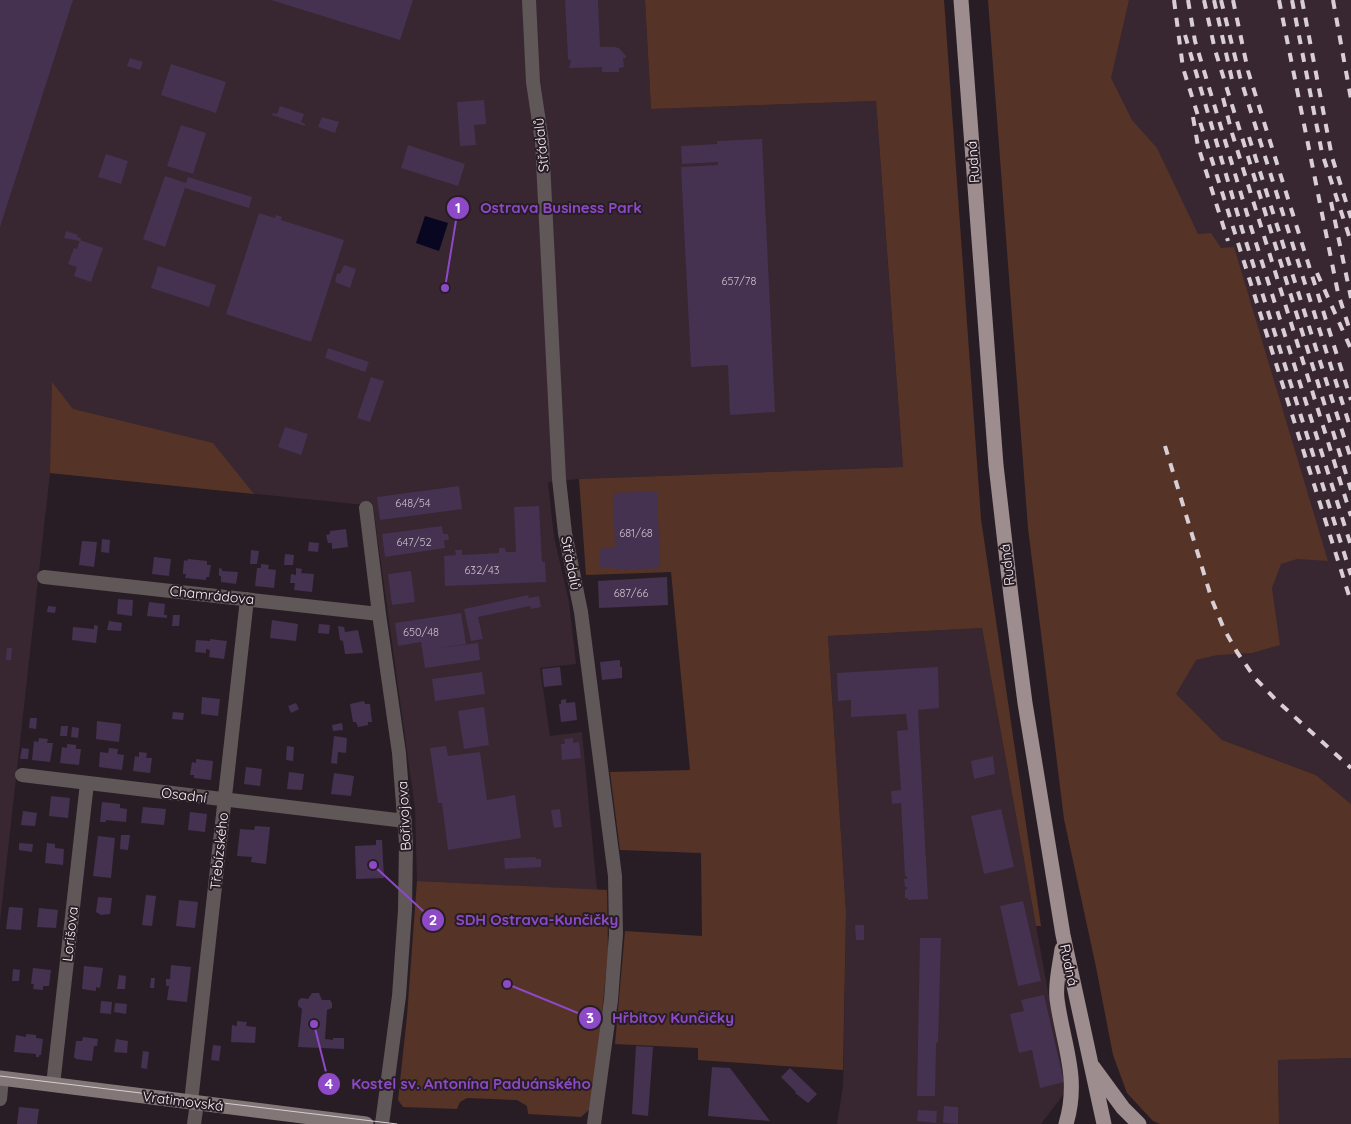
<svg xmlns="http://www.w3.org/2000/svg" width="1351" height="1124" viewBox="0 0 1351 1124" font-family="Quicksand,sans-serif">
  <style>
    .built { fill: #382631 }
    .green { fill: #553327 }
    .water { fill: #080621 }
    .building { fill: #443250 }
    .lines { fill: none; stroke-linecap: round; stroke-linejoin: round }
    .street { stroke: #605758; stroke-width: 14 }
    .secondary { stroke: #837677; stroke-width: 15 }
    .primary { stroke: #9e8d8f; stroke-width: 15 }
    .tram { stroke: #d8ced4; stroke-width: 1 }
    .rail { stroke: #d8ced4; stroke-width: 4; stroke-dasharray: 9 9; stroke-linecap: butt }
    .labels { text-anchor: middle; stroke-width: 4; stroke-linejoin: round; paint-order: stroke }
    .number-label { font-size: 11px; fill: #ccc0cc }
    .street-label { font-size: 14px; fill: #f9f0f5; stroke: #291d25 }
    .leader { fill: none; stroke: #8e49c7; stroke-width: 2 }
    .callout-dot { fill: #8e49c7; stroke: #291d25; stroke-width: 2 }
    .mark-label { font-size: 15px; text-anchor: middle; font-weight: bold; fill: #fff }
    .callout-label { font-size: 15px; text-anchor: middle; font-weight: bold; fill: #8e49c7; stroke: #291d25; stroke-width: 4; stroke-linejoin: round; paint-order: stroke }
  </style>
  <rect width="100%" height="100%" fill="#291d25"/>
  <path class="built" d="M0 0H645L651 109 876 101 903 467 579 479 548 482 554 537 569 602 576 664 540 668 550 736 582 732 597 890 417 881 415 809 373 505 355 504 50 473 0 922Z
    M1084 0H1351V804L1316 775 1222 740 1176 695Z
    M982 628 1066 1091 1041 1124H837L843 1086 846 912 828 636Z
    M1351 1058V1124H1279L1278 1060Z"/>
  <path class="green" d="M645 0H944L981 519 1041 926H1036L982 628 828 636 846 912 843 1070 698 1060V1048L615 1044 625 931 702 936 701 853 620 850 610 772 690 770 671 572 586 575 579 479 903 467 876 101 651 109Z
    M988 0H1129L1111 78 1132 120 1157 148 1198 234 1211 233 1221 248 1234 247 1328 561 1297 559 1281 564 1272 588 1280 645 1252 653 1217 655 1196 660 1176 694 1222 740 1316 775 1351 804V1058L1278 1060 1279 1124H1160L1153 1121 1127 1093 1113 1055 1096 967 1064 819 1028 528Z
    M52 382 73 409 213 443 254 494 50 473Z
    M417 881 607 890 608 953 599 1043 590 1109 581 1117 528 1114 527 1106 517 1100 467 1098 460 1102 457 1109 403 1107 398 1100 407 1016Z"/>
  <path class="water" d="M425 216 448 223 439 251 416 243Z"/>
  <path class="building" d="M0 0H73L0 227Z
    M271 0H413L400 40Z
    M565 0H598L600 47H614L619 48 626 56V58H623L624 67 619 68V72H602V67L569 68 571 61 568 59Z
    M130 58 143 62 140 70 127 66Z
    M171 64 226 82 216 113 161 95Z
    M484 100 486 124 474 125 476 145 460 146 457 102Z
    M280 106 304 114 301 122 305 124V126L272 115 273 113 277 114Z
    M322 117 339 122 335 133 318 127Z
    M181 125 206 133 193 174 167 166Z
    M762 139 775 412 730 415 728 365 691 367 681 167 718 165V162L682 164 681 146 717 144V141Z
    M408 145 465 164 458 186 401 168Z
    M106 154 128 161 121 184 98 177Z
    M165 176 186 183 188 177 252 197 249 208 185 188 165 247 143 239Z
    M259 213 275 218 276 215 282 217 281 220 344 240 311 342 226 314Z
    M66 231 78 235 77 237 81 238 80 241 64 238Z
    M80 240 103 248 91 282 74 276 77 267 68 264 74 248 77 249Z
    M344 265 356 269 350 288 335 282 337 273 340 274Z
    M158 266 216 285 209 307 151 288Z
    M328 348 369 362 365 372 325 358Z
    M371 377 384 381 370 422 357 418Z
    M285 427 308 434 301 455 278 447Z
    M459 486 462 509 380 520 377 497Z
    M657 491 660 568 616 570V567L599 568V552H602V548L615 547 613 493Z
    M539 506 542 562H545L546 582 445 586 444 556 456 555 455 550H462V555L499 553V548H505L506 552H516L514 507Z
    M442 526 443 534H448L449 540H444L445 548 385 557 382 534Z
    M346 529 348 547 332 549V543H328L326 535 330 534V531Z
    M102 539 110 540 109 553 101 552Z
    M82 541 97 542 94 567 79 565Z
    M309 542 319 543 318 552 308 551Z
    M251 550 259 551 257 564H250Z
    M285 554 294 555 293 565H284Z
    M154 557 171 559 169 576 152 574Z
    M188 559 207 561V565H211L209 577H206V580L185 578 186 574H183V571L184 560 187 561Z
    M261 564 269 565 268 569 276 570 274 588 255 586 257 568H261Z
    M219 568 222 569V571L238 572 236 584 221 582V576H219Z
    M296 568 302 569 301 573 314 574 312 592 294 590 295 583H290L291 574 296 575Z
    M411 571 415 602 392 605 388 574Z
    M667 577 668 605 599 608 598 581Z
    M528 595 529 598 539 596 541 607 531 609 530 606 478 617 483 639 471 641 464 609Z
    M118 599 133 600 132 616 117 614Z
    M149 602 165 604 164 615H167V618L147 616Z
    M48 606 56 607 55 613 47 612Z
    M461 613 466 644 438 648 478 643 480 660 425 668 421 642 398 646 395 623Z
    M173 615H180L179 626H172Z
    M272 620 298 624 296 641 270 638Z
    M109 621 122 623 121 631 107 630Z
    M319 624 330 625 329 634 318 633Z
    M94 625 98 626 96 643 72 640 73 627 94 629Z
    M338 626 344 627 345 632 358 630 363 653 345 654 343 641 340 640Z
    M210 639 227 641 224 659 209 657 210 650 206 649V653L195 652 196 640 210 641Z
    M7 648H12L11 660H6Z
    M620 660V667H622V678L602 680 600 662Z
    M560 667 562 685 544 687 542 669Z
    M938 667 939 708 918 710 928 899 908 900V898H905V890L907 889V887H905L904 879H907V876H905L901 803 892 804 891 791 901 790 897 731 908 730 906 714 851 717V700L838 701 837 673Z
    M482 672 485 694 435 701 432 679Z
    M202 697 220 699 218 716 201 714Z
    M566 699V703L575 702 577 720 561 722 559 704H561V700Z
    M364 701 365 704H370L372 722H368V725L358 727 356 722H353L350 704Z
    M296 703 299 709 291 713 288 706Z
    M484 707 489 745 464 749 458 711Z
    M173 712 184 713 183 720 172 719Z
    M30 718H37L36 729 29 728Z
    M97 721 121 724 119 742 96 739Z
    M342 723 343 730 333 731 332 725Z
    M61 726H68L67 736H60Z
    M72 727 79 728 78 738 71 737Z
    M334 736 347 738 346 753 338 752 337 764 331 763Z
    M39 738 48 739 47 743H53L50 762 32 760 34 741 38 742Z
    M573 738V743L579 742 581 758 562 760 561 744H565L564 739Z
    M67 744 76 745V749H81L79 765 60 763 62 747 67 748Z
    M287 746 294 747 293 761 286 760Z
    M446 746 448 756 480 752 487 800 515 795 521 838 448 850 442 803H438L430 748Z
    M22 748 29 749 28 759H20Z
    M109 748 118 749 117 754 124 755 122 770 99 767 100 752 108 753Z
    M139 752 147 753 146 758H152L150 773 133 771 135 756 139 757Z
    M993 756 995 774 974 779 971 761Z
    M196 759 213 761 211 780 194 778V775H190L192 762 196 763Z
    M246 767 262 769 260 786 244 784Z
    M289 772 304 774 302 790 287 789Z
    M334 773 354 776 351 796 331 794Z
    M51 796 70 798 68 818 49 816Z
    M102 802 120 804V808L127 809 126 822 106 820V822H100Z
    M143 807 166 809 164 825 141 823Z
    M560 809 562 827 554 828 551 810Z
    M1001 809 1014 867 984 874 971 816Z
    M23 811 37 813 35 826 21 825Z
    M190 812 207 814 205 832 188 830Z
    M255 826 270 827 266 864 251 862 252 857 237 856 240 829 254 830Z
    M121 835H130L128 850 120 849Z
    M98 836 115 838 111 878 93 876Z
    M376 840H382L384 878 356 879 355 846 376 845Z
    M19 843 33 844 32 852 19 850Z
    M47 843 55 844V848L64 849 63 865 45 863Z
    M536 857V859H541V867L505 869 504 858Z
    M146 895 156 896 152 926 142 925Z
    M98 897 112 898 110 914 101 915 96 912Z
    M179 900 198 902 195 928 176 926Z
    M1023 901 1041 981 1018 986 1000 906Z
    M9 907 23 908 21 930 6 929Z
    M39 908 58 910 56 928 37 927Z
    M855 925H864V940H856Z
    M920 938H941L938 1042 936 1043 935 1096H917L918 1043H924H918Z
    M171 965 191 967 187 1002 167 1000 169 986H166V979H170Z
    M84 966 103 968 100 988 96 987V991L82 989Z
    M33 968 51 970 49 986H43V990L33 989 34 984H31Z
    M13 969 20 970 19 981H12Z
    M119 975 126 976 125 989H117Z
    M151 978H155L154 988H150Z
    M312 993H319L322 1000H330L332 1003V1008L327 1010 325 1039 333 1040V1038H344V1049L298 1047 302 1009 298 1006V1001L301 998 308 999Z
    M1044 995 1064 1082 1040 1088 1032 1050 1019 1053 1010 1014 1024 1011 1021 1000Z
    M101 1001 112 1002 111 1014 100 1013Z
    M115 1003 127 1004 126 1014 114 1012Z
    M237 1021 247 1022 246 1026 256 1027 255 1043 231 1042 232 1025 237 1026Z
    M26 1034 36 1035V1038L43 1039 41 1055H39V1057H36V1054L14 1052 16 1035 26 1037Z
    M83 1037 98 1039 97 1046H94L92 1061 76 1059 74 1057 76 1041H82Z
    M116 1039 128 1041 127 1053 114 1052Z
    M213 1045 221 1046 219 1061 211 1060Z
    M636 1046 653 1047 648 1116 632 1114Z
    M143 1051 149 1052 147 1069 141 1068Z
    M712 1067 730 1068 770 1121 708 1116Z
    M790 1068 817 1094 808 1103 795 1093 796 1092 781 1077Z
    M944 1106 958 1107V1124L943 1123Z
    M19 1107 39 1109 37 1124H17Z
    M918 1110 937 1111 936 1123 917 1121Z"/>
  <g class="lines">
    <path class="street" d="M529 0 533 82 542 142 559 479 565 533 581 612 615 876 616 934 611 1000 594 1124
      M366 508 379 614 399 753 406 843 405 910 399 996 382 1124
      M44 577 379 614
      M22 775 405 821
      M53 1085 87 783
      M0 1099 2 1079
      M191 1102 247 599
      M194 1124 197 1103"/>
    <path class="secondary" d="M0 1078 366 1124"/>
    <path class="primary" d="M961 0 996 465 1011 596 1025 703 1063 935 1104 1124
      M1062 949C1060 965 1055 983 1057 999 1063 1045 1080 1077 1066 1124
      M1093 1067 1123 1108 1139 1124"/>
    <path class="tram" d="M0 1076 397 1124"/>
    <path class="rail" d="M1174 0 1183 68 1351 602
      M1188 0 1195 41 1251 227 1351 546
      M1204 0 1215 50 1351 490
      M1214 0 1233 84
      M1221 0 1240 77 1351 430
      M1233 0 1248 71 1351 400
      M1279 0 1338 293 1351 334
      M1292 0 1322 153 1351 242
      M1302 0 1332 157 1351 218
      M1333 0 1351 99
      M1185 35 1242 229 1351 575
      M1223 98 1232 133 1351 516
      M1193 117 1198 146 1228 241
      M1249 137 1351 459
      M1331 202 1351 298
      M1317 273 1351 349
      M1165 446 1212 600 1224 629 1237 652 1255 678 1276 700 1351 768"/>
  </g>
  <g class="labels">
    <g class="number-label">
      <text x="739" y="285">657/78</text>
      <text x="413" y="507">648/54</text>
      <text x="636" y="537">681/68</text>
      <text x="414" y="546">647/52</text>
      <text x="482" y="574">632/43</text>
      <text x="631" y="597">687/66</text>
      <text x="421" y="636">650/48</text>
    </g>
    <g class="street-label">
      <text transform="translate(541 145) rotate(-96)" y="5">Střádalů</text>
      <text transform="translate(973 162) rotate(-94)" y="5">Rudná</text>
      <text transform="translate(571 563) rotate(79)" y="5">Střádalů</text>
      <text transform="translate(1007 565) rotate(-97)" y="5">Rudná</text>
      <text transform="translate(212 595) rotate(6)" y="5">Chamrádova</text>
      <text transform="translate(184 795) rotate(7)" y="5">Osadní</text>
      <text transform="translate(404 816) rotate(-93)" y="5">Bořivojova</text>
      <text transform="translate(219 851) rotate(-84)" y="5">Třebízského</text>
      <text transform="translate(70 934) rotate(-84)" y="5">Lorišova</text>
      <text transform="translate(1069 965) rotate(78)" y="5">Rudná</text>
      <text transform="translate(183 1101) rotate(7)" y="5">Vratimovská</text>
    </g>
  </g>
  <path class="leader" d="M445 288L458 208M373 865L433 920M507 984L590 1018M314 1024L329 1084"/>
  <g class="callout-dot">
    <circle cx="445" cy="288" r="5"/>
    <circle cx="373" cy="865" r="5"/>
    <circle cx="507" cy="984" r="5"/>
    <circle cx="314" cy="1024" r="5"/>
    <circle cx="458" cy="208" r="12"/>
    <circle cx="433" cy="920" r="12"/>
    <circle cx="590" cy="1018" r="12"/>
    <circle cx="329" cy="1084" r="12"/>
  </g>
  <g class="mark-label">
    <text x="458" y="213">1</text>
    <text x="433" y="925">2</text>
    <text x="590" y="1023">3</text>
    <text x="329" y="1089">4</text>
  </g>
  <g class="callout-label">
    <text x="561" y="213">Ostrava Business Park</text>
    <text x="537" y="925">SDH Ostrava-Kunčičky</text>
    <text x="673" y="1023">Hřbitov Kunčičky</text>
    <text x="471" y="1089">Kostel sv. Antonína Paduánského</text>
  </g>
</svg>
